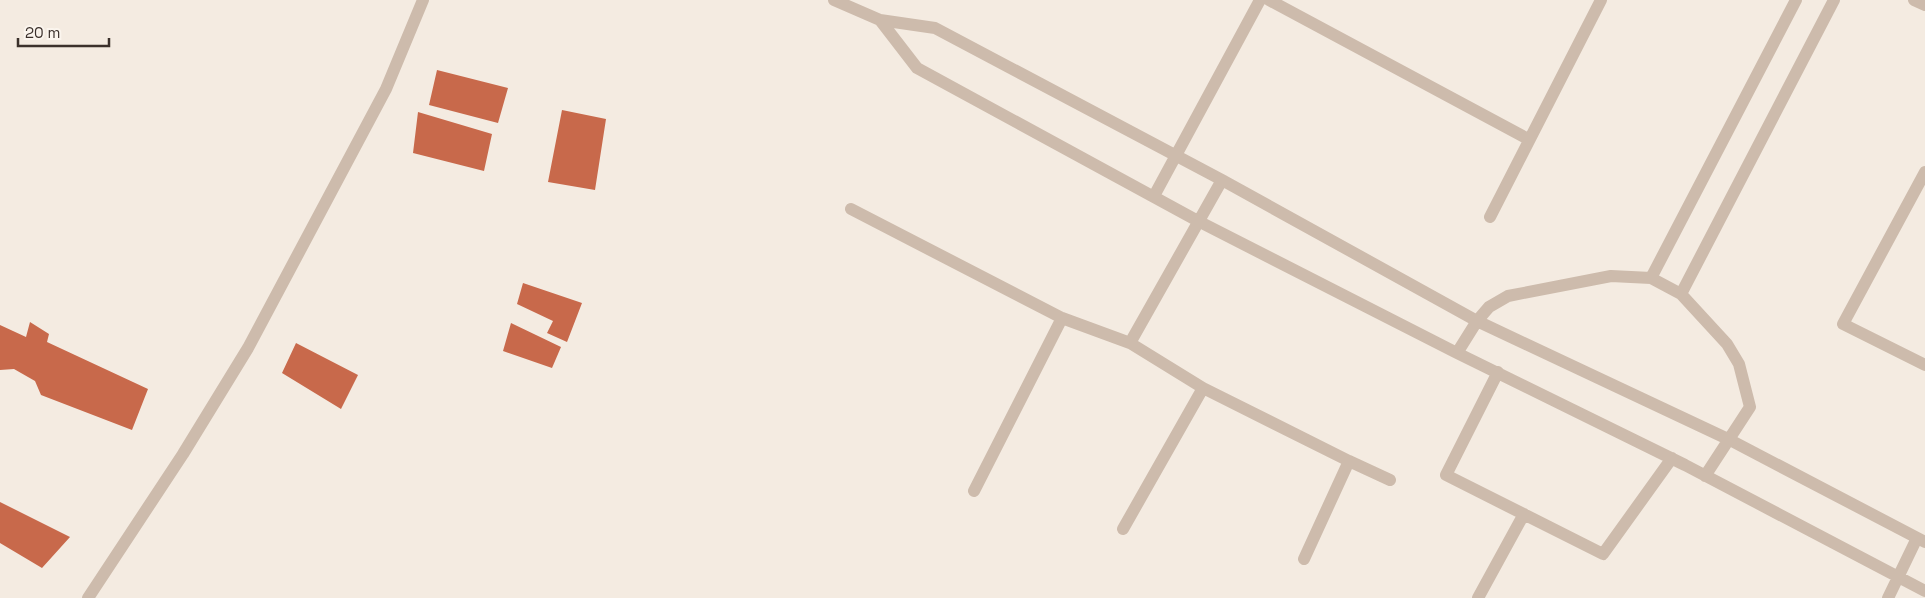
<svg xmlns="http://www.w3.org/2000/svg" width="1925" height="598" viewBox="0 0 1925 598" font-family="'Space Grotesk',sans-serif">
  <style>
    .building { fill: #c8694b }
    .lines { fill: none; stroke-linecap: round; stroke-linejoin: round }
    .service { stroke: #cdbbac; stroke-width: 12 }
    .minor { stroke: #cdbbac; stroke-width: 12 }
  </style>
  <rect width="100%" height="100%" fill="#f4ebe1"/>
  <path class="building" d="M437 70 508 88 498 123 429 105Z
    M562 110 606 119 595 190 548 182Z
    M418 112 492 134 484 171 413 153Z
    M523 283 582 303 567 342 547 333 553 321 517 304Z
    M30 322 49 334 47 342 148 389 132 430 41 395 35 381 14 369 0 370V325L26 337Z
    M511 323 561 347 552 368 503 351Z
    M296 343 358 375 341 409 282 373Z
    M0 502 70 537 42 568 0 543Z"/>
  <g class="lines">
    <path class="service" d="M1925 172 1843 324 1925 365"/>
    <path class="minor" d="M834 0 880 20 935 28 1222 180 1477 321 1730 440 1925 542
      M1269 0 1528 139
      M1914 0 1925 5
      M880 20 917 68 1198 221 1457 353 1685 465 1925 591
      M1154 196 1260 0
      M851 209 1062 318 1130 343 1203 388 1349 461 1390 480
      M1490 217 1601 0
      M1651 278 1681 294 1727 344 1739 364 1750 407 1705 476
      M1681 294 1834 0
      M1130 343 1222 180
      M1457 353 1477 321 1489 307 1508 296 1611 276 1651 278 1796 0
      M1498 372 1446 475 1603 554 1672 458
      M974 491 1062 318
      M1123 529 1203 388
      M1304 559 1349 461
      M88 598 183 454 248 348 386 89 423 0
      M1478 598 1524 514
      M1888 598 1917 538"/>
  </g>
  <path d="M18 38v8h91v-8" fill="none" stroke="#3b302b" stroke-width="2.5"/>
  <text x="25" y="38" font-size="15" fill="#3b302b" stroke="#fbf5ee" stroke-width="4" paint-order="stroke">20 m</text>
</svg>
